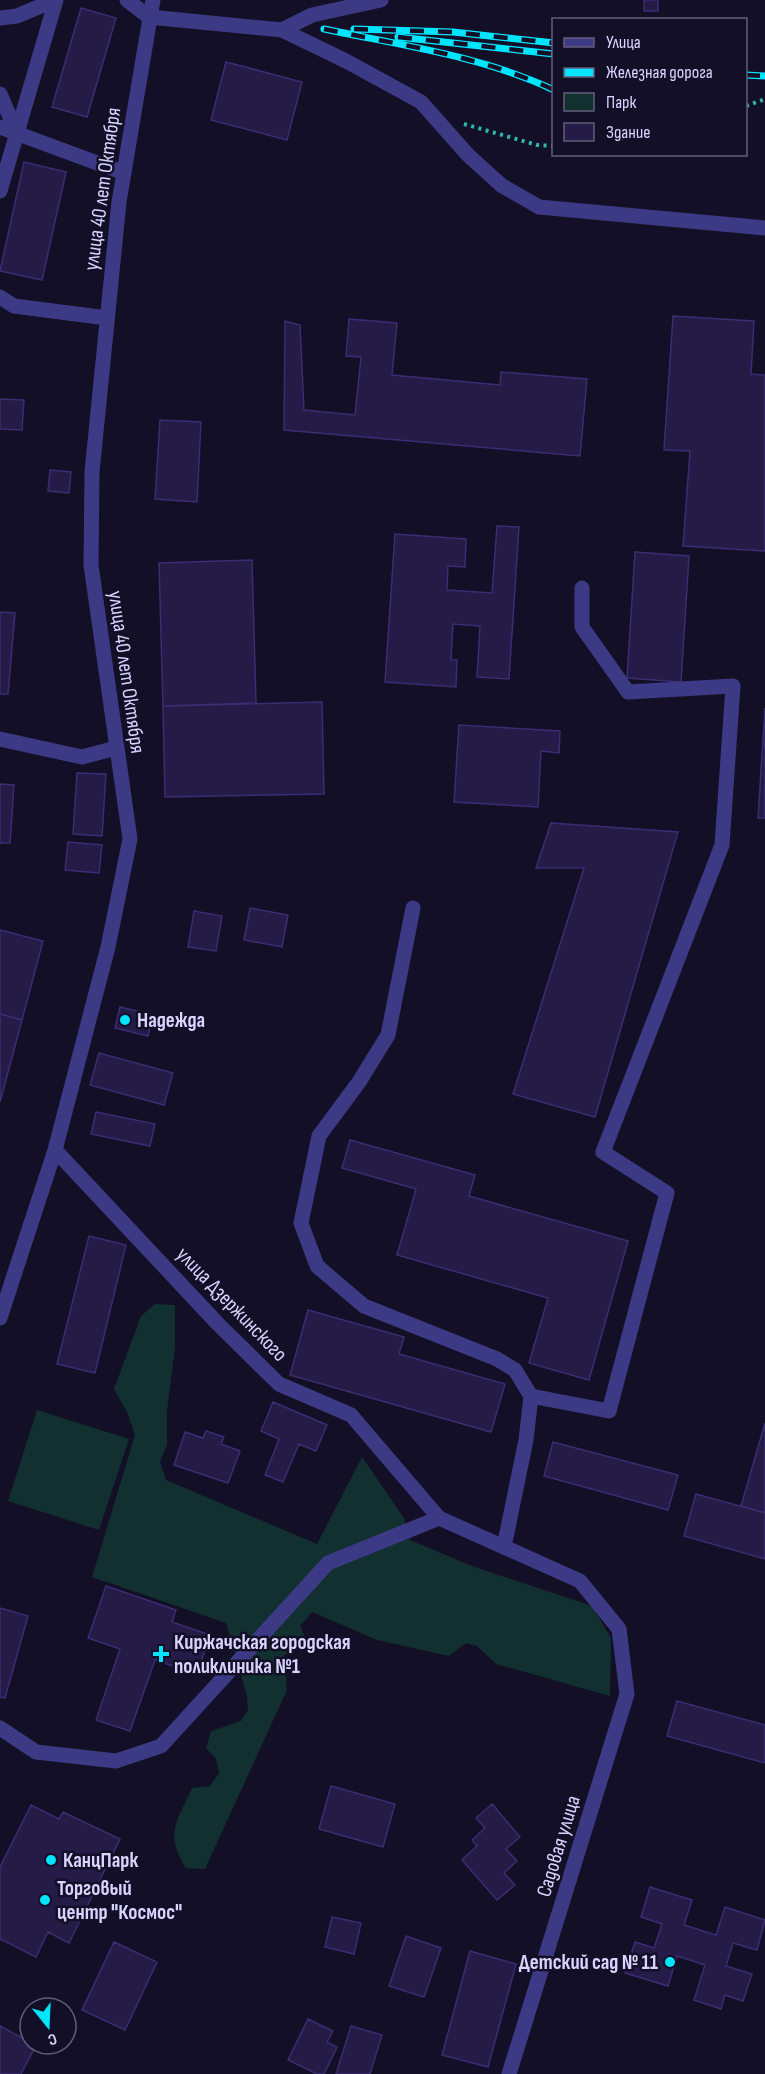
<svg xmlns="http://www.w3.org/2000/svg" width="765" height="2074" viewBox="0 0 765 2074" font-family="'Sofia Sans Condensed',sans-serif">
  <style>
    .green { fill: #12302f }
    .building { fill: #241b47; stroke: #3b2d73; stroke-width: 1.5 }
    .lines { fill: none; stroke-linecap: round; stroke-linejoin: round }
    .path { stroke: #2fb8b0; stroke-width: 4; stroke-dasharray: 3 4.5; stroke-linecap: butt }
    .minor { stroke: #3d3a85; stroke-width: 15 }
    .rail-casing { stroke: #00e5ff; stroke-width: 7 }
    .rail { stroke: #130f26; stroke-width: 4.5; stroke-dasharray: 14; stroke-linecap: butt }
    .poi-dot { fill: #00e5ff; stroke: #130f26; stroke-width: 2 }
    .labels { text-anchor: middle; stroke-width: 5; stroke-linejoin: round; paint-order: stroke }
    .street-label { font-size: 21px; fill: #d9d4ff; stroke: #130f26 }
    .poi-label { font-size: 21px; font-weight: bold; fill: #d9d4ff; stroke: #130f26; text-anchor: start }
  </style>
  <rect width="100%" height="100%" fill="#130f26"/>
  <path class="green" d="M155 1304 175 1305V1347L167 1411V1445L160 1462 166 1480 317 1544 362 1457 404 1518 410 1540 472 1566 592 1606 611 1638 610 1696 496 1664 477 1646 466 1643 449 1656 377 1640 312 1612 300 1626 307 1642 284 1655 287 1690 205 1869 186 1868C164 1833 177 1822 192 1788L210 1786 219 1773 216 1759 206 1748 211 1731 241 1721 248 1710 247 1696 226 1623 92 1577 135 1435 127 1412 114 1389 141 1316Z
    M37 1410 129 1439 99 1530 8 1501Z"/>
  <path class="building" d="M644 0H658V11H644Z
    M81 8 116 18 87 117 52 107Z
    M226 62 302 82 287 140 211 120Z
    M24 162 66 172 42 280 0 271Z
    M673 316 754 321 751 374 765 375V551L683 546 690 451 664 450Z
    M349 319 397 323 392 375 500 385 501 372 587 379 580 456 284 430 285 321 300 325 304 410 355 415 361 357 346 356Z
    M0 399 24 400 22 430 0 429Z
    M160 420 201 422 197 502 155 499Z
    M50 470 71 472 69 493 48 491Z
    M497 526 519 527 509 679 477 677 480 626 453 624 451 660H457L456 687 385 682 395 534 466 539 465 567 448 566 447 590 492 593Z
    M635 552 689 556 681 682 627 678Z
    M252 560 256 703 163 706 159 563Z
    M0 612 15 613 8 694H0Z
    M322 702 324 794 165 797 163 706Z
    M765 708V818H758Z
    M459 725 560 731 559 753 541 751 538 807 454 802Z
    M77 773 106 774 102 836 73 834Z
    M0 784 14 785 10 843H0Z
    M551 823 678 832 595 1117 513 1094 584 868H536Z
    M68 842 102 845 99 873 65 870Z
    M250 908 288 915 282 947 244 940Z
    M194 911 222 916 216 951 188 947Z
    M0 930 43 941 22 1020 0 1014Z
    M120 1007 153 1015 148 1036 115 1028Z
    M0 1014 22 1020 0 1102Z
    M99 1053 173 1073 164 1105 90 1085Z
    M96 1112 155 1124 150 1146 91 1134Z
    M350 1140 475 1175 469 1196 628 1241 589 1380 529 1363 548 1298 397 1255 416 1189 342 1168Z
    M89 1236 126 1245 95 1373 57 1364Z
    M308 1310 404 1337 399 1354 505 1384 491 1432 290 1375Z
    M273 1402 327 1425 316 1451 299 1444 283 1482 265 1475 279 1439 261 1431Z
    M765 1423V1513L741 1506Z
    M206 1431 224 1437 221 1444 240 1451 228 1483 174 1465 185 1432 203 1438Z
    M553 1442 678 1475 668 1510 544 1476Z
    M696 1494 765 1513V1559L684 1536Z
    M106 1586 176 1610 172 1622 210 1635 197 1674 155 1660 130 1731 96 1720 120 1649 88 1638Z
    M0 1608 28 1616 5 1698 0 1697Z
    M677 1701 765 1725V1763L667 1736Z
    M331 1786 395 1804 383 1847 319 1829Z
    M492 1804 520 1837 506 1849 517 1861 504 1873 515 1885 497 1900 462 1860 477 1846 472 1840 485 1828 476 1818Z
    M31 1805 59 1819 63 1812 120 1839 69 1943 48 1932 36 1957 0 1939V1867Z
    M650 1887 692 1900 684 1925 716 1935 725 1907 765 1920 757 1950 733 1943 726 1966 752 1974 743 2001 725 1995 721 2009 694 2000 705 1965 677 1956 668 1986 625 1973 635 1942 654 1948 662 1924 641 1917Z
    M332 1917 361 1923 354 1954 325 1947Z
    M406 1936 441 1948 424 1997 389 1986Z
    M114 1942 157 1962 125 2030 82 2010Z
    M470 1951 516 1964 488 2067 442 2055Z
    M308 2019 333 2031 327 2042 337 2047 324 2074H317L288 2060Z
    M0 2026 30 2042V2044L36 2045 21 2074H0Z
    M351 2026 382 2035 370 2074H336Z"/>
  <g class="lines">
    <path class="path" d="M746 106 765 99
      M464 124 537 145 554 146"/>
    <path class="minor" d="M127 0 149 17 282 30 312 15 381 0
      M0 18 17 16 55 0
      M282 30 346 61 421 102 468 155 501 185 539 207 765 228
      M0 94 17 133 56 0
      M0 127 124 173
      M0 191 17 133
      M0 297 14 306 107 318
      M0 739 82 757 116 748
      M413 908 388 1035 359 1082 319 1136 301 1223 317 1266 364 1306 497 1359 515 1370 531 1396 526 1440 504 1547
      M55 1150 218 1324 279 1384 351 1415 439 1518 580 1581 619 1629 627 1694 509 2074
      M0 1318 55 1150 108 947 130 839 91 565 92 472 119 202 153 0
      M531 1396 609 1411 667 1193 603 1152 722 845 733 686 628 692 582 627V588
      M0 1728 36 1752 116 1761 161 1746 328 1563 439 1518"/>
    <defs>
      <path id="rail" d="M324 29C400 45 482 56 554 90
        M354 29 453 32 554 43
        M398 37 554 54
        M746 75 765 76"/>
    </defs>
    <use href="#rail" class="rail-casing"/>
    <use href="#rail" class="rail"/>
  </g>
  <g class="poi-dot">
    <circle cx="125" cy="1020" r="6"/>
    <path d="M158 1645h6v6h6v6h-6v6h-6v-6h-6v-6h6z"/>
    <circle cx="51" cy="1860" r="6"/>
    <circle cx="45" cy="1900" r="6"/>
    <circle cx="670" cy="1962" r="6"/>
  </g>
  <g class="labels">
    <g class="street-label">
      <text transform="translate(102 189) rotate(-82)" y="7">улица 40 лет Октября</text>
      <text transform="translate(127 672) rotate(82)" y="7">улица 40 лет Октября</text>
      <text transform="translate(232 1304) rotate(46)" y="7">улица Дзержинского</text>
      <text transform="translate(558 1846) rotate(-73)" y="7">Садовая улица</text>
    </g>
    <g class="poi-label">
      <text x="137" y="1027">Надежда</text>
      <text x="174" y="1649">Киржачская городская<tspan x="174" dy="24">поликлиника №1</tspan></text>
      <text x="63" y="1867">КанцПарк</text>
      <text x="57" y="1895">Торговый<tspan x="57" dy="24">центр "Космос"</tspan></text>
      <text x="658" y="1969" text-anchor="end">Детский сад № 11</text>
    </g>
  </g>
  <rect x="552" y="18" width="195" height="138" fill="#130f26" stroke="#625e7d" stroke-width="1.5"/>
  <rect x="564" y="38" width="30" height="9" fill="#3d3a85" stroke="#625e7d" stroke-width="1.5"/>
  <text x="606" y="48" font-size="18" fill="#d9d4ff">Улица</text>
  <rect x="564" y="68" width="30" height="9" fill="#00e5ff" stroke="#625e7d" stroke-width="1.5"/>
  <text x="606" y="78" font-size="18" fill="#d9d4ff">Железная дорога</text>
  <rect x="564" y="93" width="30" height="18" fill="#12302f" stroke="#625e7d" stroke-width="1.5"/>
  <text x="606" y="108" font-size="18" fill="#d9d4ff">Парк</text>
  <rect x="564" y="123" width="30" height="18" fill="#241b47" stroke="#625e7d" stroke-width="1.5"/>
  <text x="606" y="138" font-size="18" fill="#d9d4ff">Здание</text>
  <g transform="translate(48 2026) rotate(162)"><circle r="28" fill="#130f26" stroke="#625e7d" stroke-width="1.5"/>
  <path d="M0-4.5L10 22L0 15L-10 22Z" fill="#00e5ff"/>
  <text y="-9" font-size="16" font-weight="bold" text-anchor="middle" fill="#d9d4ff">С</text>
  </g>
</svg>
